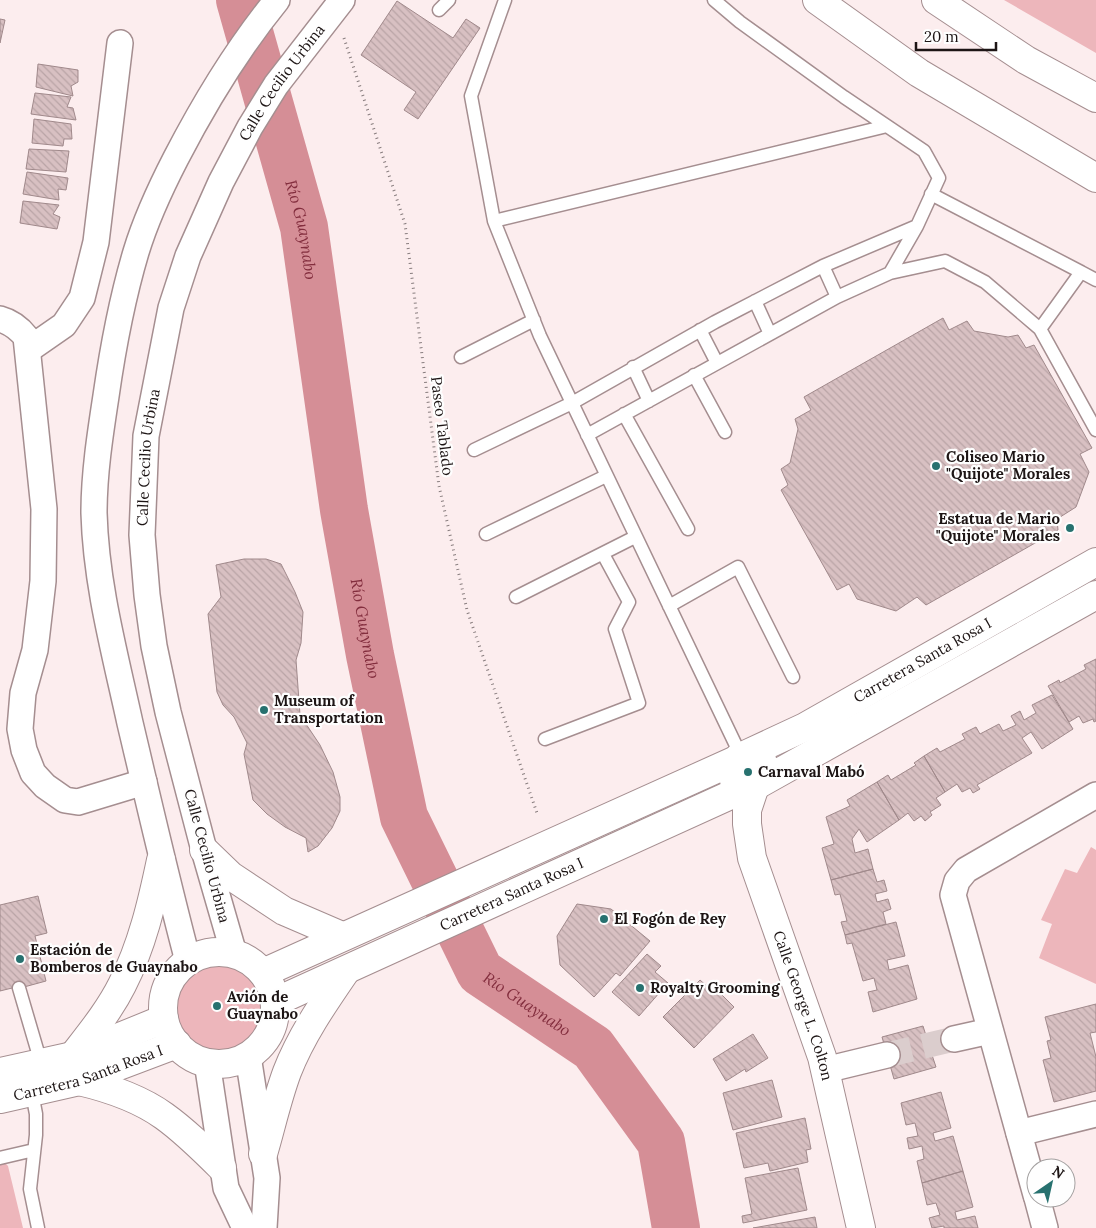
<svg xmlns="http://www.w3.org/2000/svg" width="1096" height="1228" viewBox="0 0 1096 1228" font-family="Lora,serif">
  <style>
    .grass { fill: #edb6bb }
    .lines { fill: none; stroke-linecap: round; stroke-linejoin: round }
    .river { stroke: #d58e96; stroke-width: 48 }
    .building { fill: url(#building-back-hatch); stroke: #a0898b }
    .street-tunnel { stroke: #dbcdcd; stroke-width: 25; stroke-dasharray: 25 12; stroke-linecap: butt }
    .lane-casing { stroke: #a58e90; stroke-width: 15 }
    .street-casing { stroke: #a58e90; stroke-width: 28 }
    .secondary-casing { stroke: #a58e90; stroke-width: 30 }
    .path { stroke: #887d7e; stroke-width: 3; stroke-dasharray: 1 4; stroke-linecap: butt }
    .lane { stroke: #fff; stroke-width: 12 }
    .street { stroke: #fff; stroke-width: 25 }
    .secondary { stroke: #fff; stroke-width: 28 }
    .poi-dot { fill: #27716f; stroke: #fefefe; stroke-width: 2 }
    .labels { text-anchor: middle; stroke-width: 4.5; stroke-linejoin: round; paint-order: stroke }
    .street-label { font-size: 15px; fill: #1d1515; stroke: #fefefe }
    .poi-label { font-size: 15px; font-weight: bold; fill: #1d1515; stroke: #fefefe; text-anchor: start }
    .water-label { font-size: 16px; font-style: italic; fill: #832e3e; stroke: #fefefe }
  </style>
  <defs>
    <pattern id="building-back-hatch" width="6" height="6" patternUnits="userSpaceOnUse" patternTransform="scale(1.25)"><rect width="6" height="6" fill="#d8c0c2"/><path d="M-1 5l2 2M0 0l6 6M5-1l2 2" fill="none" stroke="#b9a4a6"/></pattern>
  </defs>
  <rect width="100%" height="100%" fill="#fcedee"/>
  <path class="grass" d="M1004 0H1096V53Z
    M1091 847 1096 850V984L1039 958 1052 924 1041 920 1065 869 1077 873Z
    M169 1008a50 50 0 1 1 100 0a50 50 0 1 1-100 0Z
    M0 1162H4L8 1166 23 1228H0Z"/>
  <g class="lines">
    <path class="river" id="s1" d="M240 0 304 227 344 510 370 655 404 817 480 972 593 1048 661 1142 676 1228"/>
  </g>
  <path class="building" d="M397 1 453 38 466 19 480 28 418 119 404 110 416 92 361 55Z
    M0 19 5 20 0 43Z
    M38 64 78 70V82L71 86 73 96 36 87Z
    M35 93 71 97 67 107 73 108 76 120 31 114Z
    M34 119 71 124 72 139H64L63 146 32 143Z
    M29 149 69 151 66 172 26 169Z
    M27 172 68 178 66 190 58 189 59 200 23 194Z
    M23 201 59 205 53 214 60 217 57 229 20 223Z
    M943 318 949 330 967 321 974 331 1008 337 1018 335 1026 348 1034 345 1092 448 1080 454 1089 472 1076 507 1057 519 1058 530 926 605 917 597 896 611 857 599 849 584 837 590 781 490 788 485 781 469 790 463 798 429 795 419 811 410 804 397Z
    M244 559H266L281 564 295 592 303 612 301 643 296 660 300 715 320 745 333 772 340 797V811L332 828 318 846 308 852 306 838 285 827 267 814 253 800 244 754 247 743 234 717 223 705 217 692 208 614 221 597 216 565Z
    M1096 659V721L1094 722 1093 719 1083 723 1079 716 1069 722 1048 686 1059 680 1060 683 1086 669 1084 665Z
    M1052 695 1073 729 1042 749 1031 732 1022 738 1032 753 977 785 980 789 973 793 970 788 962 792 957 784 945 792 924 756 937 748 940 752 965 739 962 734 976 727 980 734 999 724 1003 731 1016 725 1011 716 1020 711 1024 720 1036 713 1032 705Z
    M924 756 945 792 936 798 941 805 930 812 932 815 925 821 921 816 914 821 908 813 899 820 877 782 888 775 891 780 916 765 914 763Z
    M877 782 899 820 867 842 859 829 852 839 855 853 868 849 873 869 831 880 822 848 834 844 826 817 850 806 847 800Z
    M873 869 877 882 884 880 887 891 875 894 877 902 888 899 891 909 883 912 886 924 845 935 841 922 847 921 840 894 835 895 831 880Z
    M38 896 47 933 35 936 46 981 13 990 12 988 0 991V905Z
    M577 904 611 909 650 941 620 976 616 973 594 997 560 965 557 936Z
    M896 922 905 956 887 960 889 970 908 965 917 999 873 1012 868 992 877 990 874 978 863 981 852 943 847 944 845 935Z
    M647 954 661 966 655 972 668 983 639 1016 612 992Z
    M700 980 710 989 713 986 734 1007 694 1048 663 1017Z
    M1096 1004V1032L1090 1033 1096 1057V1091L1054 1102 1043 1060 1051 1058 1047 1041 1051 1040 1045 1017Z
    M923 1026 928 1042 953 1034 956 1045 931 1052 936 1067 894 1079 882 1037Z
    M753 1034 768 1058 746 1072 745 1069 726 1081 713 1059Z
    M772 1080 782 1117 733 1130 723 1093Z
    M941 1092 951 1128 933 1133 935 1141 953 1136 963 1171 922 1183 917 1161 924 1159 922 1146 909 1149 907 1138 918 1136 915 1123 906 1125 901 1103Z
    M805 1118 811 1149 806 1150 808 1162 770 1171 768 1163 744 1168 736 1133Z
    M798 1168 807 1210 743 1223 742 1216 752 1214 745 1178Z
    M963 1171 973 1207 955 1212 957 1220 975 1216 978 1228H944V1226L932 1228 929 1218 940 1215 936 1203 927 1205 922 1183Z
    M815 1217 817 1228H753Z"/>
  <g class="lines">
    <path class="street-tunnel" d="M887 1055 954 1039"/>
    <defs>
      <path id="lane" d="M505 0 471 96 494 221 540 336 741 756
        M714 0 740 22 844 97 924 151 939 178 917 226 890 273
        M439 10 449 0
        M931 194 1081 272
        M494 221 887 126
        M823 266 837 297
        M755 301 770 334
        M1040 329 1081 272 1096 280
        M700 330 717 363
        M461 357 534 320
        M633 367 649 401
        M694 375 725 432
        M624 414 688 529
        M587 435 837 297 890 273 945 261 985 282 1040 329 1096 430
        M474 450 572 403 715 322 823 266 917 226
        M486 534 606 476
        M516 597 635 537
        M669 606 738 567 793 677
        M545 739 639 703 615 629 629 602 603 554
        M19 988 41 1063
        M31 1088 36 1114V1135L30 1189 38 1228
        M0 1158 34 1150"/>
      <g id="street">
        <path d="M0 319C11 322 19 328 26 337L44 509 43 581 35 650 23 693 20 729 24 750 33 773 45 786 65 800 78 802 144 782"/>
        <path d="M28 350 64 325 82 298 96 242 120 43"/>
        <path id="s2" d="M234 954 204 850 168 712 154 646 147 595 142 535 146 436 171 308 188 256 221 182 250 127 276 85 342 0"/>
        <path d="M188 961C167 882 149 803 130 723 115 654 96 585 94 513 94 474 100 435 106 396 113 347 122 299 136 252 146 219 160 189 176 158 205 102 237 49 277 0"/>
        <path d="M954 1039 990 1031"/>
        <path d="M248 1056 267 1178 264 1228"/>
        <path d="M207 1062 226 1188 245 1228"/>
        <path d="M825 1070 887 1055"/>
        <path d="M1019 1133 1096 1114"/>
        <path d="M1036 1195 953 895 957 881 966 870 1096 795"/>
        <path d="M1037 1198 1045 1228"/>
      </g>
      <g id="secondary">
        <path d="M817 0 919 73 1096 178"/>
        <path d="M936 0 1026 60 1096 98"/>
        <path id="s3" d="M747 754 805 727 1096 562"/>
        <path d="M760 783 765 772 762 760 751 754 739 757 732 767 734 780 744 787 755 786 1096 595"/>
        <path id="s4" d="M755 786 747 810V824L752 858 822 1057 861 1228"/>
        <path d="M204 850 231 876 284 911 342 936"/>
        <circle cx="219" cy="1008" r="56"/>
        <path d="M263 973 736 760"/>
        <path id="s5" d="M275 1002 748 787"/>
        <path d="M73 1056C90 1034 109 1011 122 985 142 946 152 903 161 860"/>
        <path d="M0 1072 73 1056 164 1019"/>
        <path d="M79 1081C109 1088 139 1098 164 1116 185 1131 204 1150 222 1168"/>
        <path id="s6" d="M0 1099 79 1081 177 1044"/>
        <path d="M263 1154C271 1127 277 1099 287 1072 301 1036 323 1004 345 972"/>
      </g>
    </defs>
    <use href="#lane" class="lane-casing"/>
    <use href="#street" class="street-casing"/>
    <use href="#secondary" class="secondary-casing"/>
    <path class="path" d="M344 38 405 224 439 486 467 610 538 816"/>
    <use href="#lane" class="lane"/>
    <use href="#street" class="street"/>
    <use href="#secondary" class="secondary"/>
  </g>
  <g class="poi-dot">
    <circle cx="936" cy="466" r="5"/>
    <circle cx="1070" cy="528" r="5"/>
    <circle cx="264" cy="710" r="5"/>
    <circle cx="748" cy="772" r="5"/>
    <circle cx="604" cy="919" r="5"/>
    <circle cx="20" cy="959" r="5"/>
    <circle cx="640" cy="988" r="5"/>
    <circle cx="217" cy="1006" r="5"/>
  </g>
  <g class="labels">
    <g class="street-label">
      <text dy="5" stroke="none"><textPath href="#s2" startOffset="912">Calle Cecilio Urbina</textPath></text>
      <text transform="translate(442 426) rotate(83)" y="5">Paseo Tablado</text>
      <text dy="5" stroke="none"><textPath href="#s2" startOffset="508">Calle Cecilio Urbina</textPath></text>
      <text dy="5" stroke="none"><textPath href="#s3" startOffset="199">Carretera Santa Rosa I</textPath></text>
      <text transform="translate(207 856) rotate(75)" y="5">Calle Cecilio Urbina</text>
      <text dy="5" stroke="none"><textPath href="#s5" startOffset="260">Carretera Santa Rosa I</textPath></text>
      <text dy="5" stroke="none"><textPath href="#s4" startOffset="230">Calle George L. Colton</textPath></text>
      <text dy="5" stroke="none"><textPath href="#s6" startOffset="92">Carretera Santa Rosa I</textPath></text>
    </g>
    <g class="poi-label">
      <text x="946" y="462">Coliseo Mario<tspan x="946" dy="17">"Quijote" Morales</tspan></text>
      <text x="1060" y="524" text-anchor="end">Estatua de Mario<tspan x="1060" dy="17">"Quijote" Morales</tspan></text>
      <text x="274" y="706">Museum of<tspan x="274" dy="17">Transportation</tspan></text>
      <text x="758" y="777">Carnaval Mabó</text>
      <text x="614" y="924">El Fogón de Rey</text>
      <text x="30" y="955">Estación de<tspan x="30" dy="17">Bomberos de Guaynabo</tspan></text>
      <text x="650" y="993">Royalty Grooming</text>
      <text x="227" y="1002">Avión de<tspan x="227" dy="17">Guaynabo</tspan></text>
    </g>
    <g class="water-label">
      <text dy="6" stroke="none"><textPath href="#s1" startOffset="238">Río Guaynabo</textPath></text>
      <text dy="6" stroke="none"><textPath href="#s1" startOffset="642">Río Guaynabo</textPath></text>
      <text dy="6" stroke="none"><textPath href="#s1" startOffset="1064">Río Guaynabo</textPath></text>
    </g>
  </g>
  <g transform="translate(1051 1183) rotate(34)"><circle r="24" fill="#fefefe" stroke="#a4a1a1"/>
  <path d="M0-4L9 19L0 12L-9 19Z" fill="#27716f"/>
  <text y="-8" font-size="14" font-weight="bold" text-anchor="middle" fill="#1d1515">N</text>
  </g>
  <path d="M916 42v8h80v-8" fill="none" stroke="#1d1515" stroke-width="2.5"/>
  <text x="924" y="42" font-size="15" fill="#1d1515" stroke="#fefefe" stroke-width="4" paint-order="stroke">20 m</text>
</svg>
